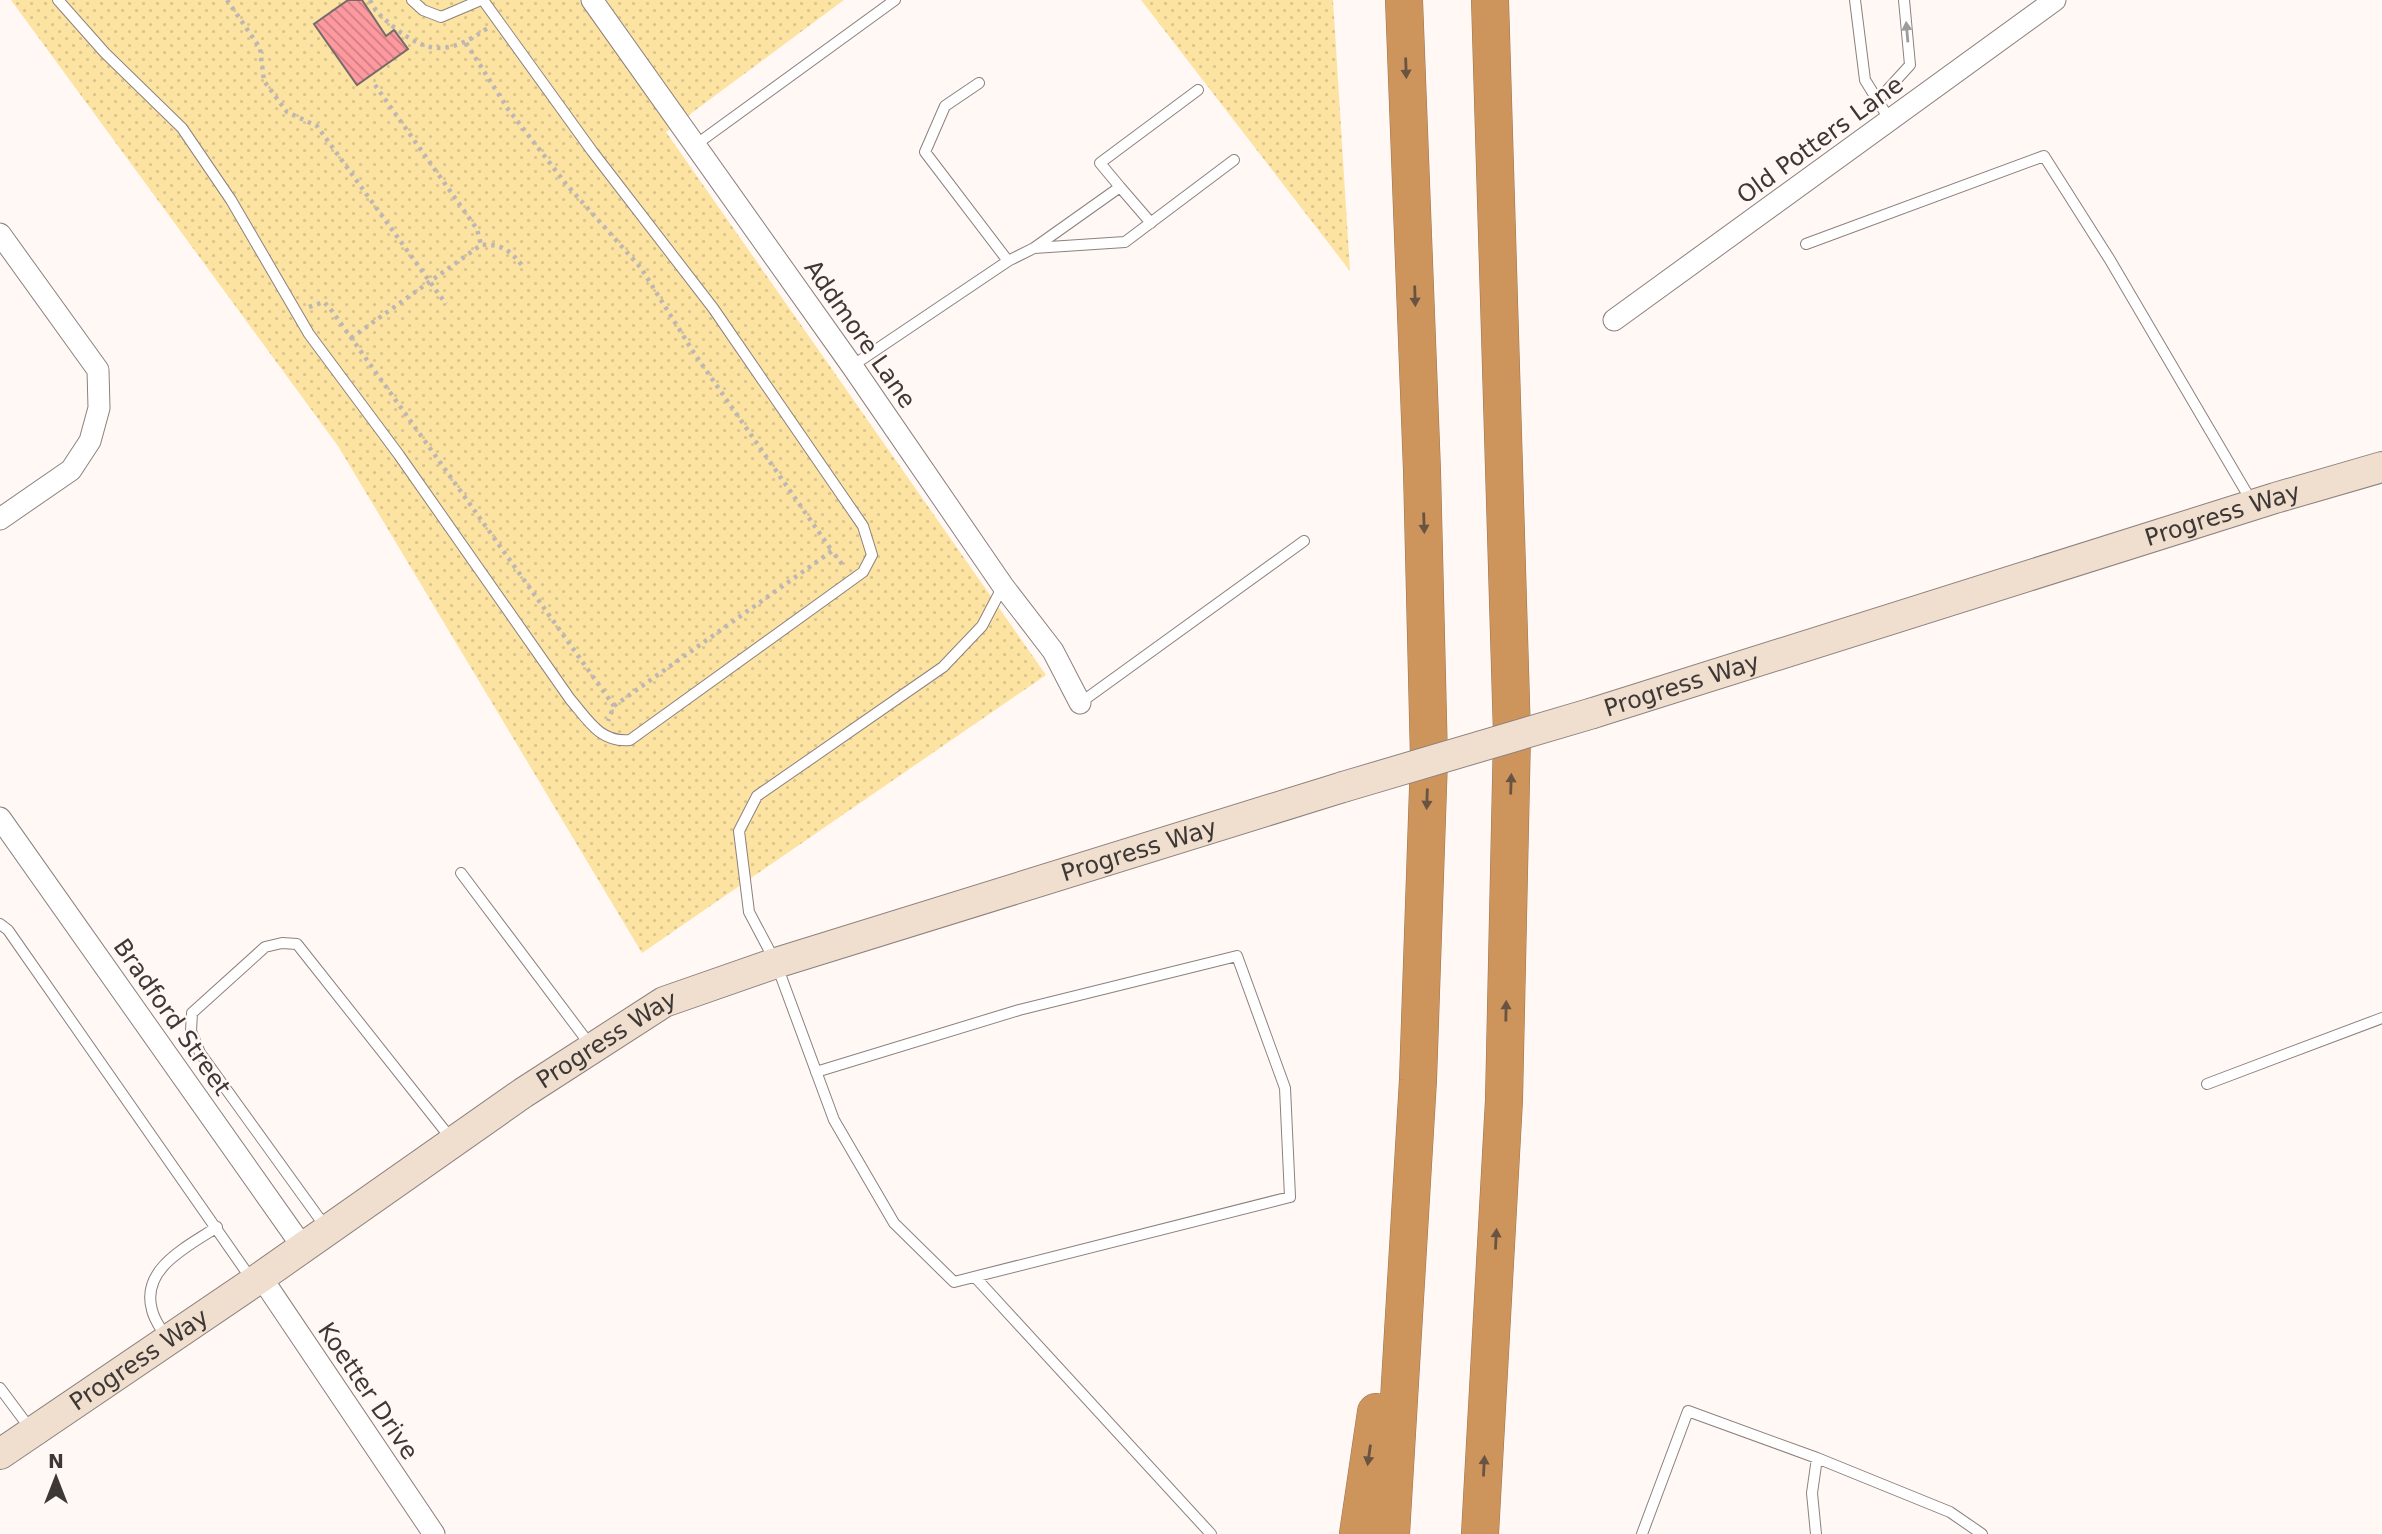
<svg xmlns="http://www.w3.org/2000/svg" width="2382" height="1534" viewBox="0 0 2382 1534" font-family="'DejaVu Sans',sans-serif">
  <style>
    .grass { fill: url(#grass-dots) }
    .building { fill: url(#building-back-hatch); stroke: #766b6b; stroke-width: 2 }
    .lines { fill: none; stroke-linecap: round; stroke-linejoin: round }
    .lane-casing { stroke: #8c817e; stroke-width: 12 }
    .street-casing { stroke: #8c817e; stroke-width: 23 }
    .secondary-casing { stroke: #8c817e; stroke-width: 32 }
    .highway-casing { stroke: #9b744f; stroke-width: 38 }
    .path { stroke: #bdb7b4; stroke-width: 4.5; stroke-dasharray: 3.5 5; stroke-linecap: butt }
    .lane { stroke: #fff; stroke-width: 10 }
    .street { stroke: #fff; stroke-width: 21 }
    .secondary { stroke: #f0dfce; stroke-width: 30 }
    .highway { stroke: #cd945c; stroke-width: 37 }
    .secondary-bridge-casing { stroke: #8c817e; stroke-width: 32; stroke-linecap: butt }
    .secondary-bridge { stroke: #f0dfce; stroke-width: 30 }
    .oneway { fill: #9e9c9a }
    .oneway2 { fill: #685441 }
    .labels { text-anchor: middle; stroke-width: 5; stroke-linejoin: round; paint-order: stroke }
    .street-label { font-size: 24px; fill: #3d3836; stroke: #fff8f5 }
  </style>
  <defs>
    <pattern id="grass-dots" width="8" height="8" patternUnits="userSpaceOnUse" patternTransform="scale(1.75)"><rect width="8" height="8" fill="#fde3a2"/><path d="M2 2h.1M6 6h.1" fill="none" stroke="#dac48c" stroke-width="1.8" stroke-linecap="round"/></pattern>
    <pattern id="building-back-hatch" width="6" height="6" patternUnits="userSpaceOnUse" patternTransform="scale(1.75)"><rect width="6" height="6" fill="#fd999f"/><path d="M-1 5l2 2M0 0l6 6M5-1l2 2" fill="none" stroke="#ce7e82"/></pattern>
  </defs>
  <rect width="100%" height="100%" fill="#fff8f5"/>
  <path class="grass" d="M11 0H844L666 132 1046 675 642 953 338 446Z
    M1141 0H1333L1350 271Z"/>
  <path class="building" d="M348 0H362L386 36 394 30 408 49 357 85 314 24Z"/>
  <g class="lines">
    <defs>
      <path id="lane" d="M58 0 105 53 182 128 231 200 309 334 399 455 570 699C588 720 600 743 630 740L863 572 872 555 863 526 713 308 592 151 483 0
        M412 0 423 10 441 17 481 0
        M1855 0 1865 80 1891 122
        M1878 100 1910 65 1904 0
        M694 146 895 0
        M1120 187 1151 223
        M1806 244 2044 156 2110 260 2252 502
        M1034 248 1120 187 1100 163 1198 90
        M1008 261 1034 248 1125 242 1234 160
        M852 366 1008 261 925 152 945 106 979 83
        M1080 703 1304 541
        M461 873 591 1046
        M0 924 8 930 252 1280
        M816 1072 1019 1010 1237 956 1285 1088 1290 1197 954 1282 894 1223 834 1120 776 963 749 912 739 831 757 796 943 667 982 626 1003 586
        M2207 1084 2382 1018
        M327 1229 200 1053 191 1031 192 1013 265 947 282 943 297 944 453 1141
        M975 1277 1211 1534
        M167 1339C162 1330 154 1320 152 1310 140 1268 189 1246 217 1227
        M0 1388 32 1431
        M1642 1534 1688 1411 1817 1458 1950 1512 1982 1534
        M1816 1534 1812 1493 1817 1458"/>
      <path id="street" d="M592 0 852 366 1003 586 1053 651 1080 703
        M0 234 98 370 99 408 90 441 71 470 0 519
        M1614 320 2055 0
        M0 818 302 1246
        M261 1277 434 1534"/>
      <g id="secondary">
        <path id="s1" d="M1593 713 2275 498 2382 467"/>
        <path id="s2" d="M0 1454 261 1277 523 1093 664 1002 776 963 1343 787"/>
      </g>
      <path id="highway" d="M1358 1534 1376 1412
        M1391 1534 1418 1080 1429 759 1422 471 1404 0
        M1480 1534 1504 1100 1512 735 1490 0"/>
    </defs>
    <use href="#lane" class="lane-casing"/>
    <use href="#street" class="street-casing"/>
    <use href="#secondary" class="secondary-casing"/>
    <use href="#highway" class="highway-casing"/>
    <path class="path" d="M227 0 260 48 264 81 287 112 317 126 446 304
      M370 0C376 13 384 19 395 28 430 56 451 53 488 28
      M466 43 508 109 566 184 641 268 694 353 832 551
      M375 85 477 229 481 245
      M309 307 324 302 332 311 614 706 608 721
      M351 338 481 245C502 243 512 252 524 268
      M614 706 832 551 845 568"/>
    <use href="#lane" class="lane"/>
    <use href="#street" class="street"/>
    <use href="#secondary" class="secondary"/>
    <use href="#highway" class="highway"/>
    <defs>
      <path id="secondary-bridge" d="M1343 787 1593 713"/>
    </defs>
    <use href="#secondary-bridge" class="secondary-bridge-casing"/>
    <use href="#secondary-bridge" class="secondary-bridge"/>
  </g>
  <defs><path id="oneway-solid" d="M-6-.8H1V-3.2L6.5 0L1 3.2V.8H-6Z" transform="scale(1.75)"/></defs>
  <use class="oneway" href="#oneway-solid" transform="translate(1907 32) rotate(-95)"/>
  <g class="oneway2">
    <use href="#oneway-solid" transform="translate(1406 68) rotate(88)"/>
    <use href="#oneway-solid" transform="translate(1415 296) rotate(88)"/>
    <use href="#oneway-solid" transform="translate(1424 523) rotate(88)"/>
    <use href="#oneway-solid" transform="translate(1511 784) rotate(-88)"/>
    <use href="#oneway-solid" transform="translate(1427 799) rotate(92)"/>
    <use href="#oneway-solid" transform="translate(1506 1011) rotate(-89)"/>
    <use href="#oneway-solid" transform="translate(1496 1239) rotate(-87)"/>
    <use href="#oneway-solid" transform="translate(1369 1455) rotate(98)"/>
    <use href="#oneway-solid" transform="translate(1484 1466) rotate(-87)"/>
  </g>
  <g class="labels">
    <g class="street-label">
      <text transform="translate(1820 140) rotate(-36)" y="8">Old Potters Lane</text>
      <text transform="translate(860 334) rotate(55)" y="8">Addmore Lane</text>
      <text dy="8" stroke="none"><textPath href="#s1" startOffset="660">Progress Way</textPath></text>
      <text dy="8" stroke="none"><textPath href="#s1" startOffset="93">Progress Way</textPath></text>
      <text dy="8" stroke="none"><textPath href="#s2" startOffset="1302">Progress Way</textPath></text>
      <text transform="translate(172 1017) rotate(55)" y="8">Bradford Street</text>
      <text dy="8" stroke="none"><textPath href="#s2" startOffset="735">Progress Way</textPath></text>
      <text dy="8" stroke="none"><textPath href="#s2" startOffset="168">Progress Way</textPath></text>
      <text transform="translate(368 1391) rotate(56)" y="8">Koetter Drive</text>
    </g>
  </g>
  <g transform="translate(56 1478)" stroke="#fff8f5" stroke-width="5" paint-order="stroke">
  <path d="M0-5L12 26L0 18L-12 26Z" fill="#3d3836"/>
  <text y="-10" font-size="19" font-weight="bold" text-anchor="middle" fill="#3d3836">N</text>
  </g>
</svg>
